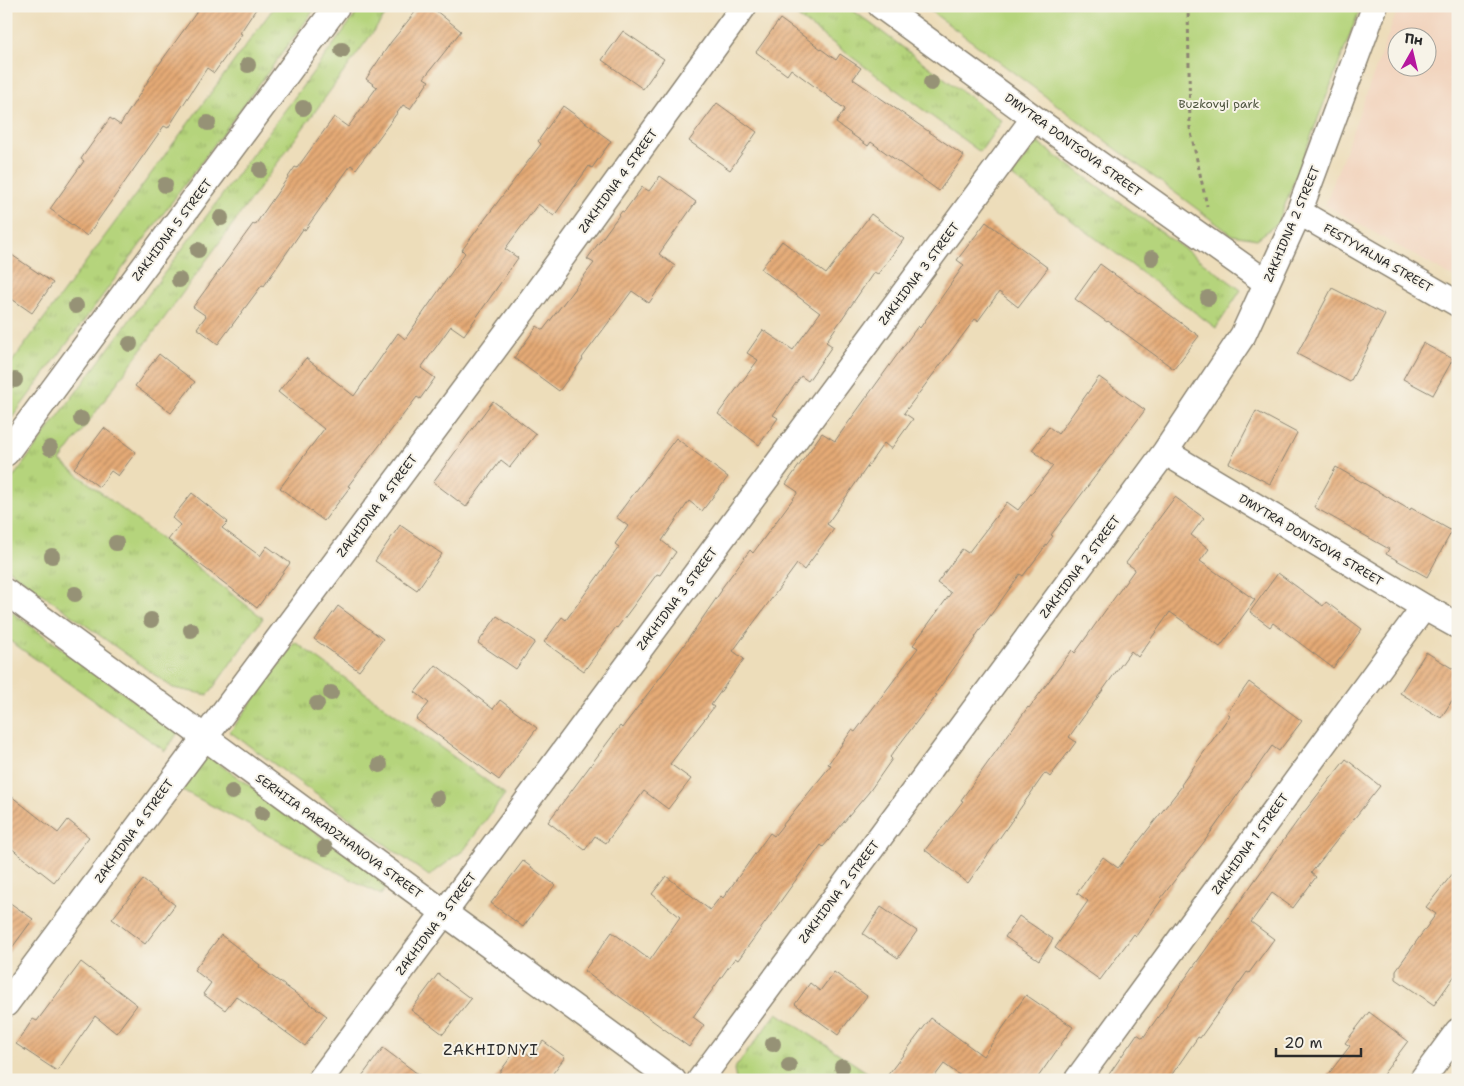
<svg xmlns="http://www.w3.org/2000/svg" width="1464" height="1086" viewBox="0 0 1464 1086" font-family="'Shantell Sans',sans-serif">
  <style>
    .built { fill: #f2d4be; fill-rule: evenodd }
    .grass { fill: url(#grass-tufts); stroke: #708053 }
    .green { fill: #b5d47b; stroke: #708053 }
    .building { fill: url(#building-hatch) }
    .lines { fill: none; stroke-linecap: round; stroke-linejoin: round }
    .minor-casing { stroke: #8c8472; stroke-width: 28 }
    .path { stroke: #8c8472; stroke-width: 3; stroke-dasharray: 4 4; stroke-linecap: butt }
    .minor { stroke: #fff; stroke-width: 25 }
    .tree { fill: #969276 }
    .labels { text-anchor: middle; stroke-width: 4; stroke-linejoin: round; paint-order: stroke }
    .park-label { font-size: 12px; fill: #4e553f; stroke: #f7f3e8 }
    .street-label { font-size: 12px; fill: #2b2b2b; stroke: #f7f3e8 }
    .quarter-label { font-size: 15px; letter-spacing: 1px; fill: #2b2b2b; stroke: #f7f3e8 }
  </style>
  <defs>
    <pattern id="grass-tufts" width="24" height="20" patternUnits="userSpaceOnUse" patternTransform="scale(1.25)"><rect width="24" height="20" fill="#b5d47b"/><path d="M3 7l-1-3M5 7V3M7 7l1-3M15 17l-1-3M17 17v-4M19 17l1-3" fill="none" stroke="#9cb66a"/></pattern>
    <pattern id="building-hatch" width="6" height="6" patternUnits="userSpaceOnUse" patternTransform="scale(1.25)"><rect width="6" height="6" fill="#e5aa76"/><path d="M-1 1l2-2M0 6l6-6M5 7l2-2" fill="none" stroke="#ba8b61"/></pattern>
  </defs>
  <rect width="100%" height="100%" fill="#f7f3e8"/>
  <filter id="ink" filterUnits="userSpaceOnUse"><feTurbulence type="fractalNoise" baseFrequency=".02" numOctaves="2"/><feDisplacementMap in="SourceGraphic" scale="10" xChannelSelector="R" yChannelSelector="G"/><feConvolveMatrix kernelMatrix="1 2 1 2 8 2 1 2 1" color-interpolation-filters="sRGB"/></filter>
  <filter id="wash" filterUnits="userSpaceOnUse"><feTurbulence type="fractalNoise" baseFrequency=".0096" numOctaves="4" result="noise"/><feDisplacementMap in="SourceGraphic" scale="20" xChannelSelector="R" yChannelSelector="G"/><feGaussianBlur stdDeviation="1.12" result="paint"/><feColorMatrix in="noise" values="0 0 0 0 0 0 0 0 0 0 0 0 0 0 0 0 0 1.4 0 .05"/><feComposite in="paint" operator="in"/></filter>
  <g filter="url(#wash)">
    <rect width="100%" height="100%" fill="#edddba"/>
    <path class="built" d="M1399 6H1458V280L1325 205ZM1396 38H1426V68H1396Z"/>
    <path class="grass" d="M275 6H317L6 426V370Z
      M362 6H392L60 461 263 618 208 695 173 688 6 568V487Z
      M783 6H847L1002 121 980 152Z
      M1037 142 1241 290 1216 328 1012 176Z
      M6 608 178 733 165 751 6 638Z
      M295 642 505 794 464 850 429 876 230 732Z
      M205 754 388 884 381 895 182 790Z
      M777 1013 879 1080H736L734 1069Z"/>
    <path class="green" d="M924 6H1361L1278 223 1257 239 1232 235Z"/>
    <g id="blocks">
      <path class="building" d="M201 6H258L240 33 242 34 214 73 207 68 168 128 164 126 87 236 50 209 84 161 81 159 110 118 120 125 155 70Z
        M420 6H430L461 31 424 78 429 81 410 109 403 105 356 169 351 165 305 230 303 229 264 286 262 285 218 344 197 328 206 316 193 307 253 224 255 225 295 167 297 168 334 117 348 127 377 87 366 79 391 42Z
        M780 19 836 60 840 54 861 68 853 79 964 156 939 191 871 142 868 146 836 123 845 109 791 69 787 75 756 52Z
        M623 31 664 59 643 89 602 60Z
        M717 103 757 132 730 170 689 141Z
        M563 106 611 141 592 168 589 166 554 216 538 204 505 249 518 258 464 335 451 326 421 368 435 378 420 399 417 397 348 486 350 487 324 521 280 488 324 429 278 392 306 358 354 396 398 333 405 339 465 253 462 250 541 144 538 141Z
        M660 176 696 202 659 254 675 266 649 303 632 291 582 358 583 359 559 391 514 358 537 326 543 330 594 263 587 259 622 211 624 212 642 187 649 191Z
        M871 214 904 239 878 274 874 272 826 342 832 346 808 381 801 376 773 415 778 418 759 445 718 414 758 360 747 353 763 330 793 350 820 313 761 269 782 241 826 274Z
        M986 222 1048 268 1018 307 999 292 978 321 975 319 904 413 913 419 891 449 884 443 827 524 834 529 804 570 797 564 733 651 744 659 711 705 714 707 670 764 691 779 668 809 644 791 606 843 595 836 585 850 548 822 620 726 622 728 677 655 722 590 721 589 750 550 753 553 798 492 786 484 822 433 835 441 918 326 920 328 964 265 957 260Z
        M6 251 53 283 32 313 6 295Z
        M1100 264 1199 336 1174 369 1108 321 1107 322 1075 299Z
        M1332 288 1385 315 1350 382 1297 354Z
        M1423 343 1453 359 1433 395 1403 379Z
        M159 354 195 382 171 413 135 386Z
        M1099 377 1145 410 1051 535 1053 536 1023 576 1020 574 975 637 976 638 935 694 937 695 890 757 892 759 869 792 823 847 821 845 762 927 738 960 735 958 693 1017 704 1025 689 1047 584 971 612 932 650 960 680 917 652 894 666 876 710 910 721 896 723 898 770 833 774 836 831 765 828 764 852 730 855 732 918 648 913 645 951 593 937 583 962 549 968 553 1007 502 1018 510 1053 466 1032 450 1049 427 1058 434Z
        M493 401 536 434 510 467 501 460 466 507 433 482Z
        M1256 411 1297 433 1270 484 1229 463Z
        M104 428 136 452 118 476 111 471 99 487 74 468Z
        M676 438 728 477 702 511 689 501 662 541 676 552 660 575 657 574 617 628 616 627 584 671 544 642 562 617 566 620 619 547 615 544 628 526 616 517Z
        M1336 467 1410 510 1411 508 1452 531 1427 577 1386 554 1389 549 1314 507Z
        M192 493 228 522 222 528 260 556 267 546 290 563 257 608 168 540 180 525 172 518Z
        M1175 497 1204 518 1191 535 1209 549 1200 561 1255 600 1220 647 1170 612 1138 657 1131 651 1069 737 1076 742 1050 777 1045 773 968 883 925 850 963 801 961 800 1028 707 1029 708 1072 650 1075 653 1135 569 1126 563Z
        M400 525 442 554 417 590 375 561Z
        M1278 573 1323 606 1326 602 1362 629 1333 668 1273 623 1270 627 1250 612Z
        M338 606 383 639 359 671 314 639Z
        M497 616 535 642 516 669 478 643Z
        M1426 652 1458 672V691L1441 718 1400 693Z
        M436 665 493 709 500 700 537 728 499 780 416 719 429 703 415 692Z
        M1249 682 1302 721 1279 751 1272 746 1204 842 1161 898 1162 899 1136 936 1134 934 1100 980 1055 948 1088 901 1077 893 1103 857 1118 868 1182 786 1181 785 1230 715 1227 713Z
        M1346 759 1380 786 1311 873 1316 877 1293 908 1272 893 1251 922 1274 939 1249 973 1247 972 1200 1038 1198 1037 1168 1080H1105L1137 1034 1143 1038 1255 880 1301 816Z
        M6 792 58 833 68 820 89 837 54 882 6 844Z
        M523 861 555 885 523 927 491 903Z
        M1458 867V971L1434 1005 1396 979V970L1436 914 1426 907Z
        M143 880 175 905 145 944 112 919Z
        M6 900 33 919 6 956Z
        M881 907 917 931 898 958 863 934Z
        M1019 916 1053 939 1039 960 1005 937Z
        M221 935 260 965 259 967 327 1016 305 1046 236 996 225 1010 203 994 211 983 194 970Z
        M81 962 137 1005 116 1033 95 1016 57 1071 16 1044 33 1019 37 1021Z
        M834 972 867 996 838 1035 795 1004 810 983 820 991Z
        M438 974 471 999 443 1034 411 1010Z
        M1026 995 1073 1027 1036 1080H966L944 1064 932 1080H884L931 1018 983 1056Z
        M1369 1012 1408 1041 1379 1080H1324L1350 1046 1345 1043Z
        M543 1041 565 1057 553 1073 563 1080H494L518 1047 532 1057Z
        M383 1048 426 1080H359Z"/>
    </g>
  </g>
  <g filter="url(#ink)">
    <use href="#blocks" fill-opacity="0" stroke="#8c8472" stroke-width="1"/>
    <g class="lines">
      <defs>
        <path id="minor" d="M881 6 1034 118 1267 283
          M1299 212 1458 304
          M1165 452 1424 607 1458 626
          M6 453 337 6
          M6 592 673 1080
          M6 1004 534 296 744 6
          M320 1080 1034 118
          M700 1080 1165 452 1243 335 1299 212 1375 6
          M1077 1080 1424 607
          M1422 1080 1458 1031"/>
      </defs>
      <use href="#minor" class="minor-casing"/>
      <path class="path" d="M1188 6 1190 128 1207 206"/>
      <use href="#minor" class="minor"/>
    </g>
    <g class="tree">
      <circle cx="342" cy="50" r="8"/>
      <circle cx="248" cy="65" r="8"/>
      <circle cx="931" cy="83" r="8"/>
      <circle cx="303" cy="108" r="8"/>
      <circle cx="208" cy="123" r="8"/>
      <circle cx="260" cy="170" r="8"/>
      <circle cx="165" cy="185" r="8"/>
      <circle cx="221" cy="218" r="8"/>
      <circle cx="198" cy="250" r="8"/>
      <circle cx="1152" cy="258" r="8"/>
      <circle cx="179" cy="280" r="8"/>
      <circle cx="1208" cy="298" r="8"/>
      <circle cx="76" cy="306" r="8"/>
      <circle cx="130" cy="344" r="8"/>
      <circle cx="15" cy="380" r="8"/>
      <circle cx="81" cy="419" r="8"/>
      <circle cx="50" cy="448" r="8"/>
      <circle cx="116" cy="543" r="8"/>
      <circle cx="52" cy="556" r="8"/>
      <circle cx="75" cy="594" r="8"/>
      <circle cx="151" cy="620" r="8"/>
      <circle cx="191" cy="630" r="8"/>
      <circle cx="331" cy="693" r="8"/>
      <circle cx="317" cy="704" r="8"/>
      <circle cx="380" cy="765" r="8"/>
      <circle cx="232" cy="792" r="8"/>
      <circle cx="437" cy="798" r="8"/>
      <circle cx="262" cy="813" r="8"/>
      <circle cx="325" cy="848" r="8"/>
      <circle cx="773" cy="1044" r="8"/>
      <circle cx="789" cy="1066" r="8"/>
      <circle cx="842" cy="1067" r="8"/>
    </g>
  </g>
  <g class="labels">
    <g class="park-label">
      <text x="1219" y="108">Buzkovyi park</text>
    </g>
    <g class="street-label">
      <text transform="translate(1073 145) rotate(36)" y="4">DMYTRA DONTSOVA STREET</text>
      <text transform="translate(618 181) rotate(-54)" y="4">ZAKHIDNA 4 STREET</text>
      <text transform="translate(1292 224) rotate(-67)" y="4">ZAKHIDNA 2 STREET</text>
      <text transform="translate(172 230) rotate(-53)" y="4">ZAKHIDNA 5 STREET</text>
      <text transform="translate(1378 258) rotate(30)" y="4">FESTYVALNA STREET</text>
      <text transform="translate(919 274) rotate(-53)" y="4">ZAKHIDNA 3 STREET</text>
      <text transform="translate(377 506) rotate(-53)" y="4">ZAKHIDNA 4 STREET</text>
      <text transform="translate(1311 540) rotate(31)" y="4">DMYTRA DONTSOVA STREET</text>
      <text transform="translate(1080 567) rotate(-53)" y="4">ZAKHIDNA 2 STREET</text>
      <text transform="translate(677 599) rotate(-53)" y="4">ZAKHIDNA 3 STREET</text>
      <text transform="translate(134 831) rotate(-54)" y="4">ZAKHIDNA 4 STREET</text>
      <text transform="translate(339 836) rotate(36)" y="4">SERHIIA PARADZHANOVA STREET</text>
      <text transform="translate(1250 844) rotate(-54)" y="4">ZAKHIDNA 1 STREET</text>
      <text transform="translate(839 892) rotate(-53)" y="4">ZAKHIDNA 2 STREET</text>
      <text transform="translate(436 924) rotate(-53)" y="4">ZAKHIDNA 3 STREET</text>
    </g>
    <g class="quarter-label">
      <text x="491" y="1055">ZAKHIDNYI</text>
    </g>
  </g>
  <rect width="1464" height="1086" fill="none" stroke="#f7f3e8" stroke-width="25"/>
  <g transform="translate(1412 52) rotate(8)"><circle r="24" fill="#f7f3e8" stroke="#a5a39c"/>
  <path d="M0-4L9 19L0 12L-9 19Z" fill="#b5179e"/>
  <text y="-8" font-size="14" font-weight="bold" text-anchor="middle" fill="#2b2b2b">Пн</text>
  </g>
  <path d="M1276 1048v8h85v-8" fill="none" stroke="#2b2b2b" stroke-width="2.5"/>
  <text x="1284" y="1048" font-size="15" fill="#2b2b2b" stroke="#f7f3e8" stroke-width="4" paint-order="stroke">20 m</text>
</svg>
